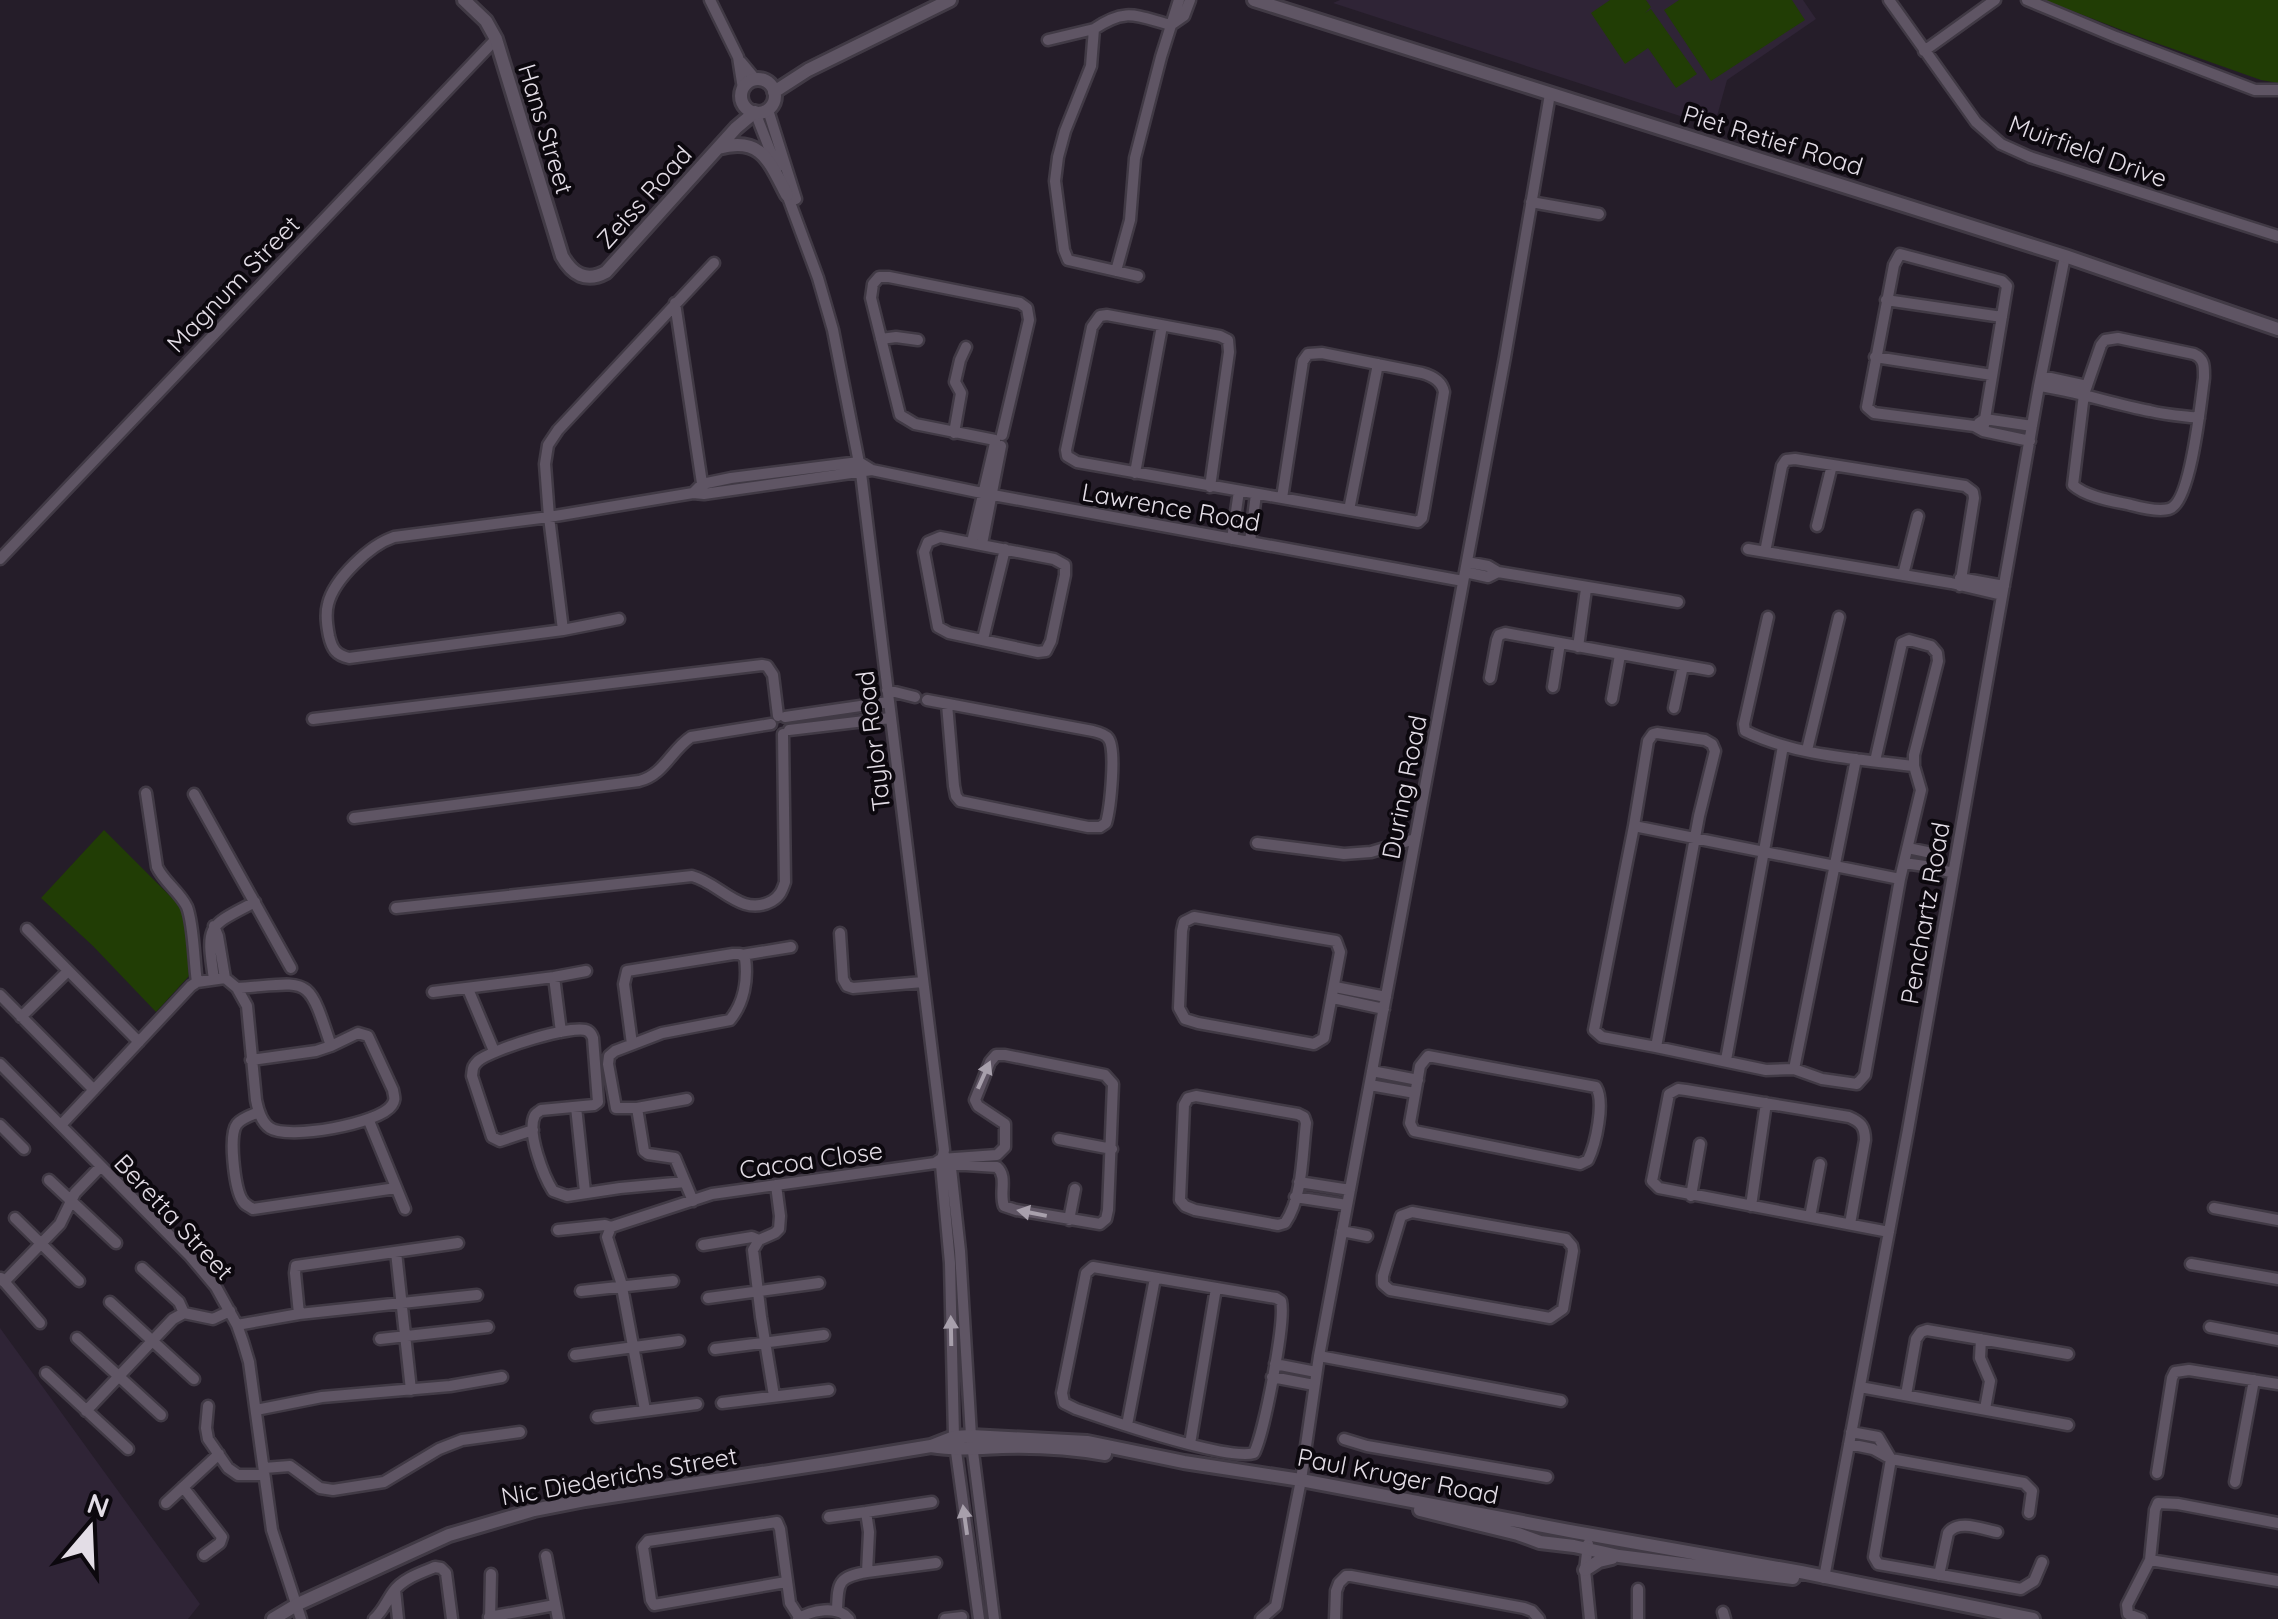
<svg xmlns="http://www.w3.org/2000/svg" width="2278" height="1619" viewBox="0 0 2278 1619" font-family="Quicksand,sans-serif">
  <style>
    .built { fill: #2f2436 }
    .green { fill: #213d05 }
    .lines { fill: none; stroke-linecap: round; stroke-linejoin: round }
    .minor-tunnel { stroke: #423a45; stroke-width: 10; stroke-dasharray: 10 5; stroke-linecap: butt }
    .minor-casing { stroke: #413a45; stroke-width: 15 }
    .tertiary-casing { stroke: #413a45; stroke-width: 18 }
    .minor { stroke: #5f5564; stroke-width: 10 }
    .tertiary { stroke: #5f5564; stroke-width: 12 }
    .oneway { fill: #a8a0ac }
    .labels { text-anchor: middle; stroke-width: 8; stroke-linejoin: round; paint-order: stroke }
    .street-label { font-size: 25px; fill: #e3dde6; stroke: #0c080e }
  </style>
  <rect width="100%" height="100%" fill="#251d29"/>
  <path class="built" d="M1340 0H1803L1816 19 1727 80 1714 127 1333 3Z
    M0 1328 200 1604 188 1619H0Z"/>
  <path class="green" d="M1610 0H1646L1651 7 1645 13 1651 9 1697 74 1676 88 1648 48 1625 64 1591 13Z
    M1679 0H1792L1805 20 1711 81 1664 10Z
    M2044 0H2278V83L2261 80 2145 39Z
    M104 830 181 907 186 936 189 976 156 1012 93 946 41 898Z"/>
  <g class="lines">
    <path class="minor-tunnel" d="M1927 852 1940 855"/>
    <defs>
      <path id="minor" d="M710 0 738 57 743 89
        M1889 0 1976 122 2001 144 2030 157 2278 236
        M2027 0 2116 37 2255 90H2278
        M1048 40 1094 29
        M1924 51 1995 0
        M741 62 756 80
        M768 110 796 199
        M755 112 777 168
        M785 189 818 278 833 330 861 473 944 1150 941 1165 950 1263 954 1437 979 1619
        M1531 202 1599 214
        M1116 271 1130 220 1135 158 1161 57 1179 0
        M1138 276 1068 260 1064 250 1055 181 1058 157 1065 131 1091 66 1094 29C1126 7 1136 16 1171 25L1184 16 1190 0
        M1886 300 2002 317
        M675 303 703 490
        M2118 338 2194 354C2205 359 2204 367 2204 378 2201 400 2191 503 2169 509 2158 512 2142 508 2131 505 2113 501 2086 497 2073 485L2084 394 2101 345 2105 340Z
        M881 339 896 337 918 340
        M1875 357 1992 375
        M2041 376 2087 386
        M2039 386C2077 391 2112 404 2150 411 2166 415 2183 416 2199 418
        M1979 423 1985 419 2032 426
        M1983 431 2007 286 2002 281 1900 254 1894 265 1867 407 1874 413 1974 426 1983 431 2030 441
        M954 433 961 393 955 382 960 360 966 347
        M995 440 915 424 900 415 871 298 873 284 879 277H889L1020 303 1027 308 1029 320 1002 435
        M1135 473 1162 326
        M1210 487 1229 352 1228 340 1220 336 1107 315 1100 316 1092 327 1066 450 1067 456 1077 462 1418 522 1422 518 1424 508 1444 392C1442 381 1433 376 1422 373L1322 353 1308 354 1303 361 1282 498
        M693 493 702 484 731 478 859 462 872 470 982 493 1463 581
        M1349 510 1378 364
        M1817 526 1832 465
        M940 537 1054 559 1065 565V575L1051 641 1046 651 1038 652 949 633 938 627 924 552 928 542Z
        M1232 539 1239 491
        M972 542 995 443
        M1250 542 1256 494
        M982 544 1001 446
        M1748 549 1951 583 2002 595
        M1765 552 1782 466 1786 460 1795 459 1965 486 1973 492 1974 498 1960 586
        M0 559 496 39
        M1467 562 1488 566 1498 572 1678 602
        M1465 572 1488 577 1498 572
        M1903 575 1918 516
        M1960 578 2004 586
        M1768 617 1744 724 1745 731C1796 756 1858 759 1914 766
        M619 619 563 630 349 658C336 655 332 649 329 636 327 626 325 615 328 604 334 579 370 545 394 537L549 517 693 493 704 494 872 470
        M563 630 549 517 545 464 548 445 558 430 714 263
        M983 639 1005 549
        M1578 647 1586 589
        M1490 678 1497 640 1499 635 1505 633 1709 670
        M1553 687 1560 643
        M887 690 915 697
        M1612 699 1620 655
        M927 700 1093 731C1097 732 1105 734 1108 738 1117 748 1110 809 1106 823L1100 827H1088L960 801 956 796 954 786 947 704
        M1674 708 1683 666
        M785 717 888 702
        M313 719 762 665 767 666 773 675 778 716
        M789 730 890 718
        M1657 733 1705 740 1712 744 1715 751 1699 816 1656 1047 1602 1037 1594 1030 1634 826 1648 741 1653 734Z
        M1807 750 1839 617
        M1856 759 1794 1069 1822 1079 1857 1084 1865 1075 1900 879 1921 790 1914 766V755L1938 661 1937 653 1931 646 1909 640 1902 643 1875 761
        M146 793 157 867C164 882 180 892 187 907 194 925 194 963 197 982
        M194 794 291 968
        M354 818 639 781C664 775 671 750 691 737L771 724
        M1634 826 1900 879
        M1257 843 1344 854 1371 852 1415 839
        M1908 848 1927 852
        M1904 863 1925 866
        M1938 869 1953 873
        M396 908 692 876C720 883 741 918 772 901 780 896 782 891 785 882L783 734
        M1194 917 1336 941 1340 952 1324 1038 1314 1044 1198 1023 1185 1019 1179 1008 1182 931 1184 922Z
        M214 926 218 936 225 978
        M27 929 139 1042
        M840 933 843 979 847 986 853 988 923 982
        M742 955 791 947
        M554 977 561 1032
        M214 979C206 924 207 927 255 902
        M1335 987 1386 997
        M468 989 494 1051
        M433 992 554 977 586 971
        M0 995 94 1090
        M1333 998 1384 1009
        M21 1017 68 971
        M632 1044 624 984 627 971 733 954H740L745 958C748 980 744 1003 730 1020L662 1033 615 1051 609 1056 608 1064 616 1108H637L644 1151 648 1154 675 1158 693 1201
        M1656 1047 1766 1070 1794 1069
        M1428 1056 1596 1087C1605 1102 1596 1144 1588 1160L1580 1164 1414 1131 1410 1123 1420 1066Z
        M251 1060 316 1051 331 1046
        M1726 1060 1783 746
        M0 1064 190 1256 216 1287 237 1325 243 1342 249 1362 272 1530 301 1619
        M1372 1071 1418 1080
        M1370 1085 1415 1093
        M1196 1096 1298 1114 1304 1117 1306 1123C1302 1155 1303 1197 1285 1223L1278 1225 1195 1210 1185 1206 1180 1200 1184 1105 1188 1098Z
        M576 1107 585 1192
        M637 1108 687 1099
        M259 1112C252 1115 242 1118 237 1124 228 1135 235 1186 241 1198 244 1205 247 1205 253 1209L396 1188
        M369 1121 405 1209
        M0 1125 24 1149
        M61 1125 191 986 197 982 225 978 237 988 247 1006 256 1100C258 1110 261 1122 270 1128 288 1140 380 1124 392 1105 396 1099 394 1097 393 1090L368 1036 358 1033 331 1046C307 973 311 983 237 988
        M533 1130 500 1141 492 1137 472 1076C473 1068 472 1067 478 1061 490 1050 575 1023 588 1031 591 1033 592 1035 593 1038L598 1102 594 1105 541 1110C539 1112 536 1113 535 1115 526 1132 544 1177 553 1191L567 1196 620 1188 685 1182
        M1059 1139 1112 1149
        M950 1159 960 1251 971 1436 994 1619
        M49 1180 116 1243
        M1299 1182 1350 1190
        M776 1185 780 1216 779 1229
        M1691 1196 1700 1144
        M1295 1197 1347 1205
        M1751 1206 1766 1103
        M2214 1208 2278 1220
        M1412 1212 1566 1239 1572 1246 1573 1251 1563 1309 1550 1318 1390 1290 1383 1284V1276L1401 1216Z
        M1810 1217 1820 1164
        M15 1218 79 1281
        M1069 1220 1075 1189
        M1850 1224 1865 1140C1865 1127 1861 1122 1849 1117L1686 1090 1678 1089 1669 1094 1652 1181 1659 1188 1889 1232
        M558 1230 605 1225 611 1227
        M1342 1231 1367 1236
        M703 1245 752 1237 759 1240
        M396 1252 411 1390
        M2191 1264 2278 1279
        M1093 1267 1276 1298 1281 1301C1286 1321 1264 1433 1254 1453 1228 1461 1108 1420 1076 1409L1064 1403 1062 1393 1086 1273Z
        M142 1268 179 1302 184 1313
        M1 1278 40 1323
        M4 1282 60 1224 75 1193 101 1166
        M581 1291 673 1281
        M708 1298 819 1283
        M110 1302 194 1379
        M299 1314 295 1273 296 1266 458 1243
        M237 1325 299 1314 477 1295
        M2210 1327 2278 1340
        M77 1338 161 1415
        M380 1339 488 1327
        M1981 1339 1980 1358 1990 1381 1985 1409
        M715 1349 824 1335
        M575 1355 679 1341
        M1319 1356 1561 1401
        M1275 1364 1316 1372
        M46 1373 128 1449
        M1272 1377 1314 1385
        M1860 1387 2068 1425
        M1906 1395 1916 1339 1921 1332 1927 1330 2068 1354
        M774 1396 761 1317 753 1250 759 1240 775 1233 779 1229
        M722 1403 829 1390
        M208 1406 206 1428 208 1439 228 1468 238 1475H264
        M256 1410 322 1397 450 1386 502 1377
        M645 1410 621 1282 607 1237 611 1227 712 1194 935 1163 941 1159 997 1155 1005 1147V1124L978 1106 975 1100 990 1062 996 1055H1005L1105 1075 1113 1084 1108 1210 1106 1219 1100 1224 1016 1210 1004 1206C999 1193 1008 1177 997 1167L935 1163
        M86 1411 173 1319 184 1313 213 1319 230 1311
        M597 1417 697 1404
        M1127 1425 1155 1278
        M1851 1432 1878 1437 1891 1459 1874 1557 1878 1564 2021 1589 2034 1581 2042 1562
        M1344 1439 1367 1446 1547 1477
        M1190 1444 1216 1288
        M1849 1444 1873 1449 1891 1459 2024 1483 2032 1491 2029 1513
        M264 1468 290 1466 320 1488 333 1490 384 1482 439 1449 462 1440 520 1432
        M2157 1473 2172 1378 2175 1372 2189 1370 2278 1384
        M2235 1482 2254 1380
        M183 1487 222 1537 220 1543 204 1555
        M166 1503 219 1454
        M866 1512 932 1502
        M829 1517 866 1512 869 1532 867 1572C838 1577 838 1582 837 1610
        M1588 1544 1585 1570 1590 1619
        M546 1556 558 1619
        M2150 1560 2278 1581
        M867 1572 936 1563
        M1939 1575 1948 1533C1958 1519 1982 1529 1997 1532
        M1824 1578 1908 1130 2039 386 2065 256
        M786 1582 654 1605 651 1600 643 1547 648 1541 777 1522 780 1529 790 1603 799 1617
        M1638 1589V1619
        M395 1590 398 1619
        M1723 1612 1725 1619
        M489 1617 555 1605
        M374 1619C383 1611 386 1602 393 1592 402 1579 420 1573 435 1567L441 1568 446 1573 452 1619
        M490 1619 491 1574
        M798 1619C811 1610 838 1605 849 1619
        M945 1619 962 1617
        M1261 1619 1276 1606 1301 1480 1319 1356 1505 357 1550 94
        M1335 1619 1336 1591 1339 1583 1346 1576H1351L1524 1608 1532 1611 1539 1619
        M2141 1619 2128 1614 2127 1605 2150 1560 2155 1510 2158 1503 2178 1504 2278 1523"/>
      <path id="tertiary" d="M464 0 486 21 496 39 562 256C572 274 586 283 606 272L736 128 755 112
        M1254 0 2065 256 2278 329
        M741 96a17 17 0 1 1 34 0a17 17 0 1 1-34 0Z
        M774 92 808 70 950 0
        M718 148C762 136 769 161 787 195
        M931 1446C955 1450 978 1448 1002 1447 1036 1446 1071 1448 1105 1454
        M1420 1510 1518 1534 1540 1542 1574 1546 1619 1556 1793 1578
        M1585 1570 1599 1561 1612 1558
        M273 1619 298 1604 449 1535 534 1510 585 1500 834 1462 931 1446 954 1437 971 1436 1087 1442 1184 1462 1301 1480 1575 1532 1801 1572 2033 1619"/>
    </defs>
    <use href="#minor" class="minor-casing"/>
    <use href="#tertiary" class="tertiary-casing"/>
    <use href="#minor" class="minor"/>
    <use href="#tertiary" class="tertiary"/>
  </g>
  <defs><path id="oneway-solid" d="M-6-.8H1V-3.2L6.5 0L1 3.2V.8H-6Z" transform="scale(2.5)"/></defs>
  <g class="oneway">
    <use href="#oneway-solid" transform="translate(984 1075) rotate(-66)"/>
    <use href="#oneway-solid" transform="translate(1032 1213) rotate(-169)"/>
    <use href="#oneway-solid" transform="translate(951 1331) rotate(-91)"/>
    <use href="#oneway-solid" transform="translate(965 1520) rotate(-98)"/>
  </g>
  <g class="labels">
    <g class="street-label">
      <text transform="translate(546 129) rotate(73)" y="9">Hans Street</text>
      <text transform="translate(1773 140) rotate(17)" y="9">Piet Retief Road</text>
      <text transform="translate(2088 151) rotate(20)" y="9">Muirfield Drive</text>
      <text transform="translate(644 197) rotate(-48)" y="9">Zeiss Road</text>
      <text transform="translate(233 284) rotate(-46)" y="9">Magnum Street</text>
      <text transform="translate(1171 507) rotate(10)" y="9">Lawrence Road</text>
      <text transform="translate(873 741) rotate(-97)" y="9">Taylor Road</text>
      <text transform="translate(1404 787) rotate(-79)" y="9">During Road</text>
      <text transform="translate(1925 913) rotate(-80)" y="9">Penchartz Road</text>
      <text transform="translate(811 1160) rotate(-8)" y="9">Cacoa Close</text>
      <text transform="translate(174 1217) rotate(47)" y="9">Beretta Street</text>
      <text transform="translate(619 1476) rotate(-10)" y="9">Nic Diederichs Street</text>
      <text transform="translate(1398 1476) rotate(11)" y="9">Paul Kruger Road</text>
    </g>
  </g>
  <g transform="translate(90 1529) rotate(19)" stroke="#0c080e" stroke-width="8" paint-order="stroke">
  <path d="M0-8L18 38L0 25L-18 38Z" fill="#e3dde6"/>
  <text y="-15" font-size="28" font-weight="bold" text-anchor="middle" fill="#e3dde6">N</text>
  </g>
</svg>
